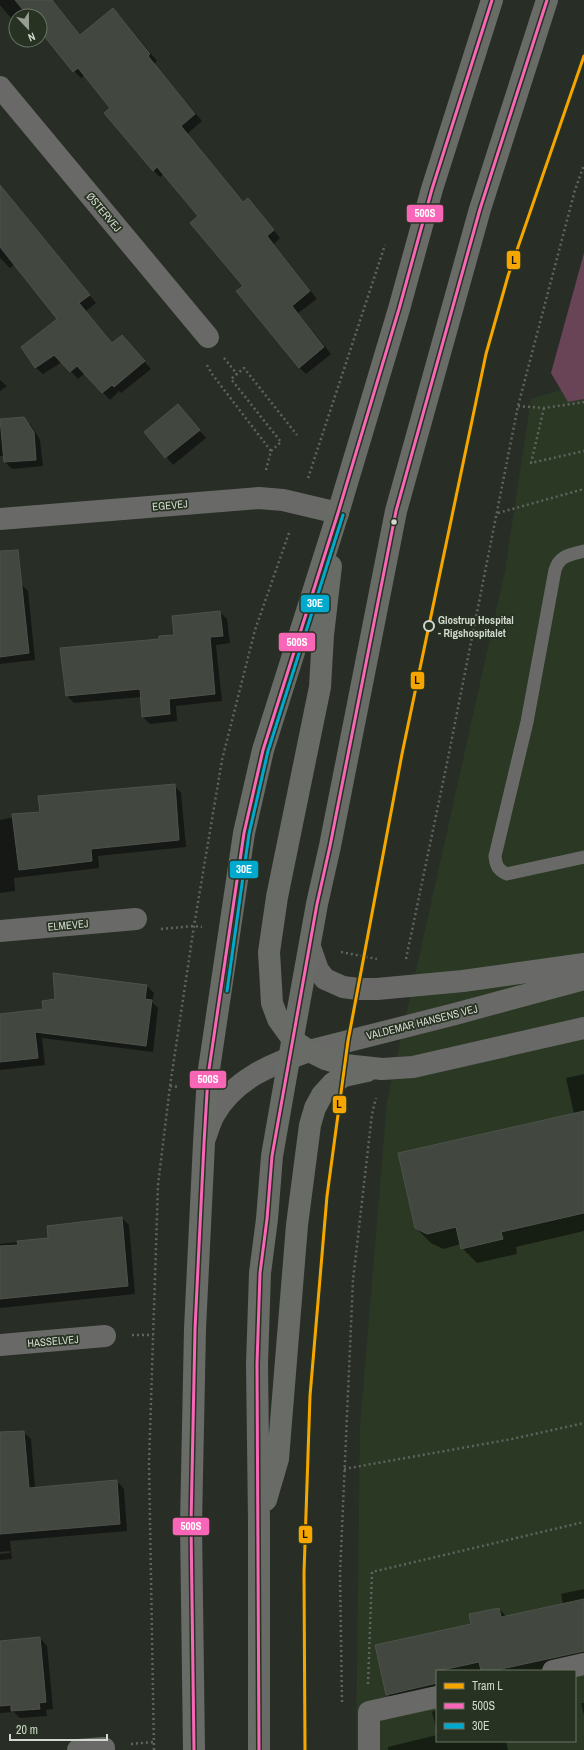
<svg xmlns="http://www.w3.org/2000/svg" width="584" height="1750" viewBox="0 0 584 1750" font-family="'Archivo Narrow',sans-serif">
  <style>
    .built { fill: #2a3824; fill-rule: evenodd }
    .green { fill: #684456 }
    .shadow { fill: #0007 }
    .building { fill: #424740; stroke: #4d524b }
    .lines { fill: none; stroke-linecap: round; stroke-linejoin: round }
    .path { stroke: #60645f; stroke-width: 2.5; stroke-dasharray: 2 3; stroke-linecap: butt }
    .lane { stroke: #696a67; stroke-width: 13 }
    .street { stroke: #696a67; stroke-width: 22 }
    .primary { stroke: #686b66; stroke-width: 22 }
    .bus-1-casing { stroke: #273222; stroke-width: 6 }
    .bus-2-casing { stroke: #273222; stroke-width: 6 }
    .bus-1 { stroke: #fa66b7; stroke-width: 3 }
    .bus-2 { stroke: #00a9ce; stroke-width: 3 }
    .tram-1-casing { stroke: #273222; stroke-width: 6 }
    .tram-1 { stroke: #f7a600; stroke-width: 3 }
    .bus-dot { fill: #d2d9cf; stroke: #273222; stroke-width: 1.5 }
    .stop-dot { fill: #273222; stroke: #d2d9cf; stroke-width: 2 }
    .labels { text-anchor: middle; stroke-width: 3.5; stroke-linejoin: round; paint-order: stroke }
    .street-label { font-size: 11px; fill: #d2d9cf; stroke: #273222 }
    .stop-label { font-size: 11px; font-weight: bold; fill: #d2d9cf; stroke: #273222; text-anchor: start }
    .line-badge { stroke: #273222; stroke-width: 1.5 }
    .badge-label { font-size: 11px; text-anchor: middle; font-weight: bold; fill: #fff }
    .pale-badge-label { font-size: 11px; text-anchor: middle; font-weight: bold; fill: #111 }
  </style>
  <rect width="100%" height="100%" fill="#282e26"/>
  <path class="built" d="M584 383V1750H356L360 1426 387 1101 505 571 531 399ZM437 1671H575V1741H437Z"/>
  <path class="green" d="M584 253V399L568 402 551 373Z"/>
  <path class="shadow" d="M0 0H52L81 35 113 9 120 16 157 61 154 64 202 121 187 134 244 203 255 207 280 238 274 244 317 299 298 313 331 354 306 374 299 367 244 286 200 216 164 174 160 177 153 170 112 108 85 75 81 78 74 71 40 29V16H16V24L0 5Z
    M19 208 96 303 86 311 113 344H129L151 369 121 393 119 391 110 400 85 373 78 379 62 362 43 374 36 368 59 353 58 319 15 264 10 268 0 258V211Z
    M0 380 7 386 0 391Z
    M178 405 206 438 173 465 145 432Z
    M23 418 31 425 40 440 43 466 12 469 5 462 4 456H0V420Z
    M21 584 28 591 35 660 0 664V585Z
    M220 612 227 619 230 643 216 645 222 701 176 706 177 721 150 724 143 717 141 697 74 703 66 695 160 640 175 636Z
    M174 785 181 793 186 847 98 856 99 868 14 878 15 891 0 893V820Z
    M146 985 154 993 152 1002 158 1008 153 1052 42 1038 45 1065 0 1070V1015L44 1010Z
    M584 1074V1231L516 1247 517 1254 477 1263 462 1248 461 1244 443 1249 431 1243 416 1228 574 1114 566 1078Z
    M122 1218 129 1225 135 1294 0 1308V1244L49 1239Z
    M23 1432 31 1439 35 1489 117 1481 124 1489 127 1531 10 1541 12 1559 0 1560V1554L10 1553V1551L0 1552V1433Z
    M584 1589V1665L556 1671H437V1698L399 1706 387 1694 472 1624 499 1609 507 1617 563 1604 561 1594Z
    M40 1638 47 1646 53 1709 46 1710 47 1716 20 1718 14 1712 0 1713V1642Z
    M581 1703H584V1715Z
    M437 1710V1732L432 1712Z
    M437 1735V1741H506L508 1750H388V1747Z"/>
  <path class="building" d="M15 0H52L80 35 113 8 150 54 148 56 195 114 181 126 243 202 248 198 274 230 267 236 310 291 292 306 324 347 299 368 236 291 243 286 190 223 198 216 157 167 153 171 104 113 110 108 78 68 73 72 40 31V16H28Z
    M0 185 90 295 79 303 112 343 122 335 145 361 114 387 112 385 102 393 77 366 70 372 54 355 35 368 21 347 57 319 0 247Z
    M178 404 200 430 165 458 144 432Z
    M24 417 34 432 36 460 4 462 0 419Z
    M18 550 29 653 0 657V551Z
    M220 611 223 636 210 637 215 694 169 699 170 714 142 717 140 689 66 696 60 648 159 639V636L174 635 172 616Z
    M175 784 179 840 91 849 92 861 19 870 12 814 40 812 38 796Z
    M53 973 147 985 145 999 152 1000 146 1046 35 1032 38 1058 0 1062V1014L43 1009 42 1001 55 999Z
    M584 1111V1213L501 1232 503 1239 461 1249 456 1227 427 1234 415 1228 398 1153Z
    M122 1217 128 1286 0 1299V1246L18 1245 17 1241 48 1238 47 1226Z
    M24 1431 29 1488 117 1480 120 1524 0 1534V1432Z
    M584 1599V1651L492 1671H481L479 1662 437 1671V1683L386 1695 375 1645 471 1624 469 1614 499 1608 501 1617Z
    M40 1637 46 1702 39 1703 40 1709 11 1711V1705L0 1706V1641Z"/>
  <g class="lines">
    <path class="path" d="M224 358 237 374
      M207 365 212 374 271 451 266 470
      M518 406 544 408 584 402
      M544 408 531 463 584 451
      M271 451 281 442 231 379 244 368 297 435
      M308 478 385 245
      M498 513 584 489
      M161 929 194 926 202 927
      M341 952 377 959
      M406 959 447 763 518 406 575 190 584 165
      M170 1086 179 1087
      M132 1335H153
      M344 1469 512 1439 584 1423
      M368 1684 372 1572 584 1522
      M342 1702 340 1574 353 1280 372 1114 376 1098
      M131 1744 153 1742
      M154 1750 149 1463 158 1185 170 1086 194 926 222 760 255 630 290 530"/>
    <path class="lane" d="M584 551C570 555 560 555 555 570L527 722 495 856C496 866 498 870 507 874L584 857"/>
    <path class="street" d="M0 87 208 337
      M0 519 259 498 283 500 338 513
      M0 931 136 919
      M310 947 318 970 325 979 343 987 358 989H377L463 981 584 964
      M382 1069 413 1067 584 1028
      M205 1138C208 1131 210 1122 214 1115 234 1079 272 1064 309 1051L455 1014 584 979
      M0 1345 105 1336
      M553 1671 584 1664
      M78 1750 104 1748
      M369 1750V1712L437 1697"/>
    <path class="primary" d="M331 566 323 635 320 687 277 897 269 952 272 1003 278 1019 293 1040 309 1051 325 1059 345 1065 382 1069
      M266 1500 278 1459 297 1225 310 1125 315 1108 322 1095 333 1083 344 1076 367 1071
      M194 1750 191 1524 195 1329 204 1143 208 1076 244 833 263 750 338 513 399 309 432 189 492 0
      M259 1750V1522L257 1364 260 1273 267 1219 272 1156 286 1076 317 904 330 846 396 511 480 209 547 0"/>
    <defs>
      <path id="bus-1" d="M194 1750 191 1524 195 1329 204 1143 208 1076 244 833 263 750 338 513 399 309 432 189 492 0
        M259 1750 257 1364 260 1273 267 1219 272 1156 317 904 330 846 396 511 480 209 547 0"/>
      <path id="bus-2" d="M227 991 249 834 268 751 343 515"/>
    </defs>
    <use href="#bus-1" class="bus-1-casing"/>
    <use href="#bus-2" class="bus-2-casing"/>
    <use href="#bus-1" class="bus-1"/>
    <use href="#bus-2" class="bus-2"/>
    <defs>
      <path id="tram-1" d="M305 1750 304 1573 310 1396 327 1196 348 1041 402 754 486 354 508 276 584 56"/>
    </defs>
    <use href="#tram-1" class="tram-1-casing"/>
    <use href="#tram-1" class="tram-1"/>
  </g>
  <circle class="bus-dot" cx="394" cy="522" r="3.5"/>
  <circle class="stop-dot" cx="429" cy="626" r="5"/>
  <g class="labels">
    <g class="street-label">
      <text transform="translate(104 212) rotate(50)" y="4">ØSTERVEJ</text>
      <text transform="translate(170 505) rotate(-5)" y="4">EGEVEJ</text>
      <text transform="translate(68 925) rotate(-5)" y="4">ELMEVEJ</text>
      <text transform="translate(422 1022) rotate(-14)" y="4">VALDEMAR HANSENS VEJ</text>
      <text transform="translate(53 1341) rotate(-5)" y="4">HASSELVEJ</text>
    </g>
    <g class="stop-label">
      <text x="438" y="624">Glostrup Hospital<tspan x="438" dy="13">- Rigshospitalet</tspan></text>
    </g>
  </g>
  <g class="line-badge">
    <rect x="406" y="204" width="38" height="19" rx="4" fill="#fa66b7"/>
    <rect x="506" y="250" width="15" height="20" rx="4" fill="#f7a600"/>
    <rect x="300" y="594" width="30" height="19" rx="4" fill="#00a9ce"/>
    <rect x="278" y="632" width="38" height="20" rx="4" fill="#fa66b7"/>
    <rect x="410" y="671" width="15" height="19" rx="4" fill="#f7a600"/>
    <rect x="229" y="860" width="30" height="19" rx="4" fill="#00a9ce"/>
    <rect x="189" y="1070" width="38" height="19" rx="4" fill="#fa66b7"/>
    <rect x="332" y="1095" width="15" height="19" rx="4" fill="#f7a600"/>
    <rect x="172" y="1517" width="38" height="19" rx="4" fill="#fa66b7"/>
    <rect x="298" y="1525" width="15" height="19" rx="4" fill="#f7a600"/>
  </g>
  <g class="badge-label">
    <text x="425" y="217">500S</text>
    <text x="315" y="607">30E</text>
    <text x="297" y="646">500S</text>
    <text x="244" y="873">30E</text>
    <text x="208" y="1083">500S</text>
    <text x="191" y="1530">500S</text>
  </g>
  <g class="pale-badge-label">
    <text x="514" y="264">L</text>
    <text x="417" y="684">L</text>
    <text x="339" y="1108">L</text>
    <text x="305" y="1538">L</text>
  </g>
  <rect x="436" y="1670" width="140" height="72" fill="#273222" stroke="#6b7567"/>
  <rect x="444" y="1683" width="20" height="6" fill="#f7a600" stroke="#6b7567"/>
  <text x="472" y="1690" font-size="12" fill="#d2d9cf">Tram L</text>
  <rect x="444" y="1703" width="20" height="6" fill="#fa66b7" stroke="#6b7567"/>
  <text x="472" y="1710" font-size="12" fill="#d2d9cf">500S</text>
  <rect x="444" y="1723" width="20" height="6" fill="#00a9ce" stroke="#6b7567"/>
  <text x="472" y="1730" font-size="12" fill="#d2d9cf">30E</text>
  <g transform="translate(28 28) rotate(158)"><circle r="19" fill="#273222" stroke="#6b7567"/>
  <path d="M0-3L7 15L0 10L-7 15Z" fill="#969d94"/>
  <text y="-6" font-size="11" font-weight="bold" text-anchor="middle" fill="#d2d9cf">N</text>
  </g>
  <path d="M10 1734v6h97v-6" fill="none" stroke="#d2d9cf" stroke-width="2"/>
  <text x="16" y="1734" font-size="12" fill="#d2d9cf" stroke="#273222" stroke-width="3" paint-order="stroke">20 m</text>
</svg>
